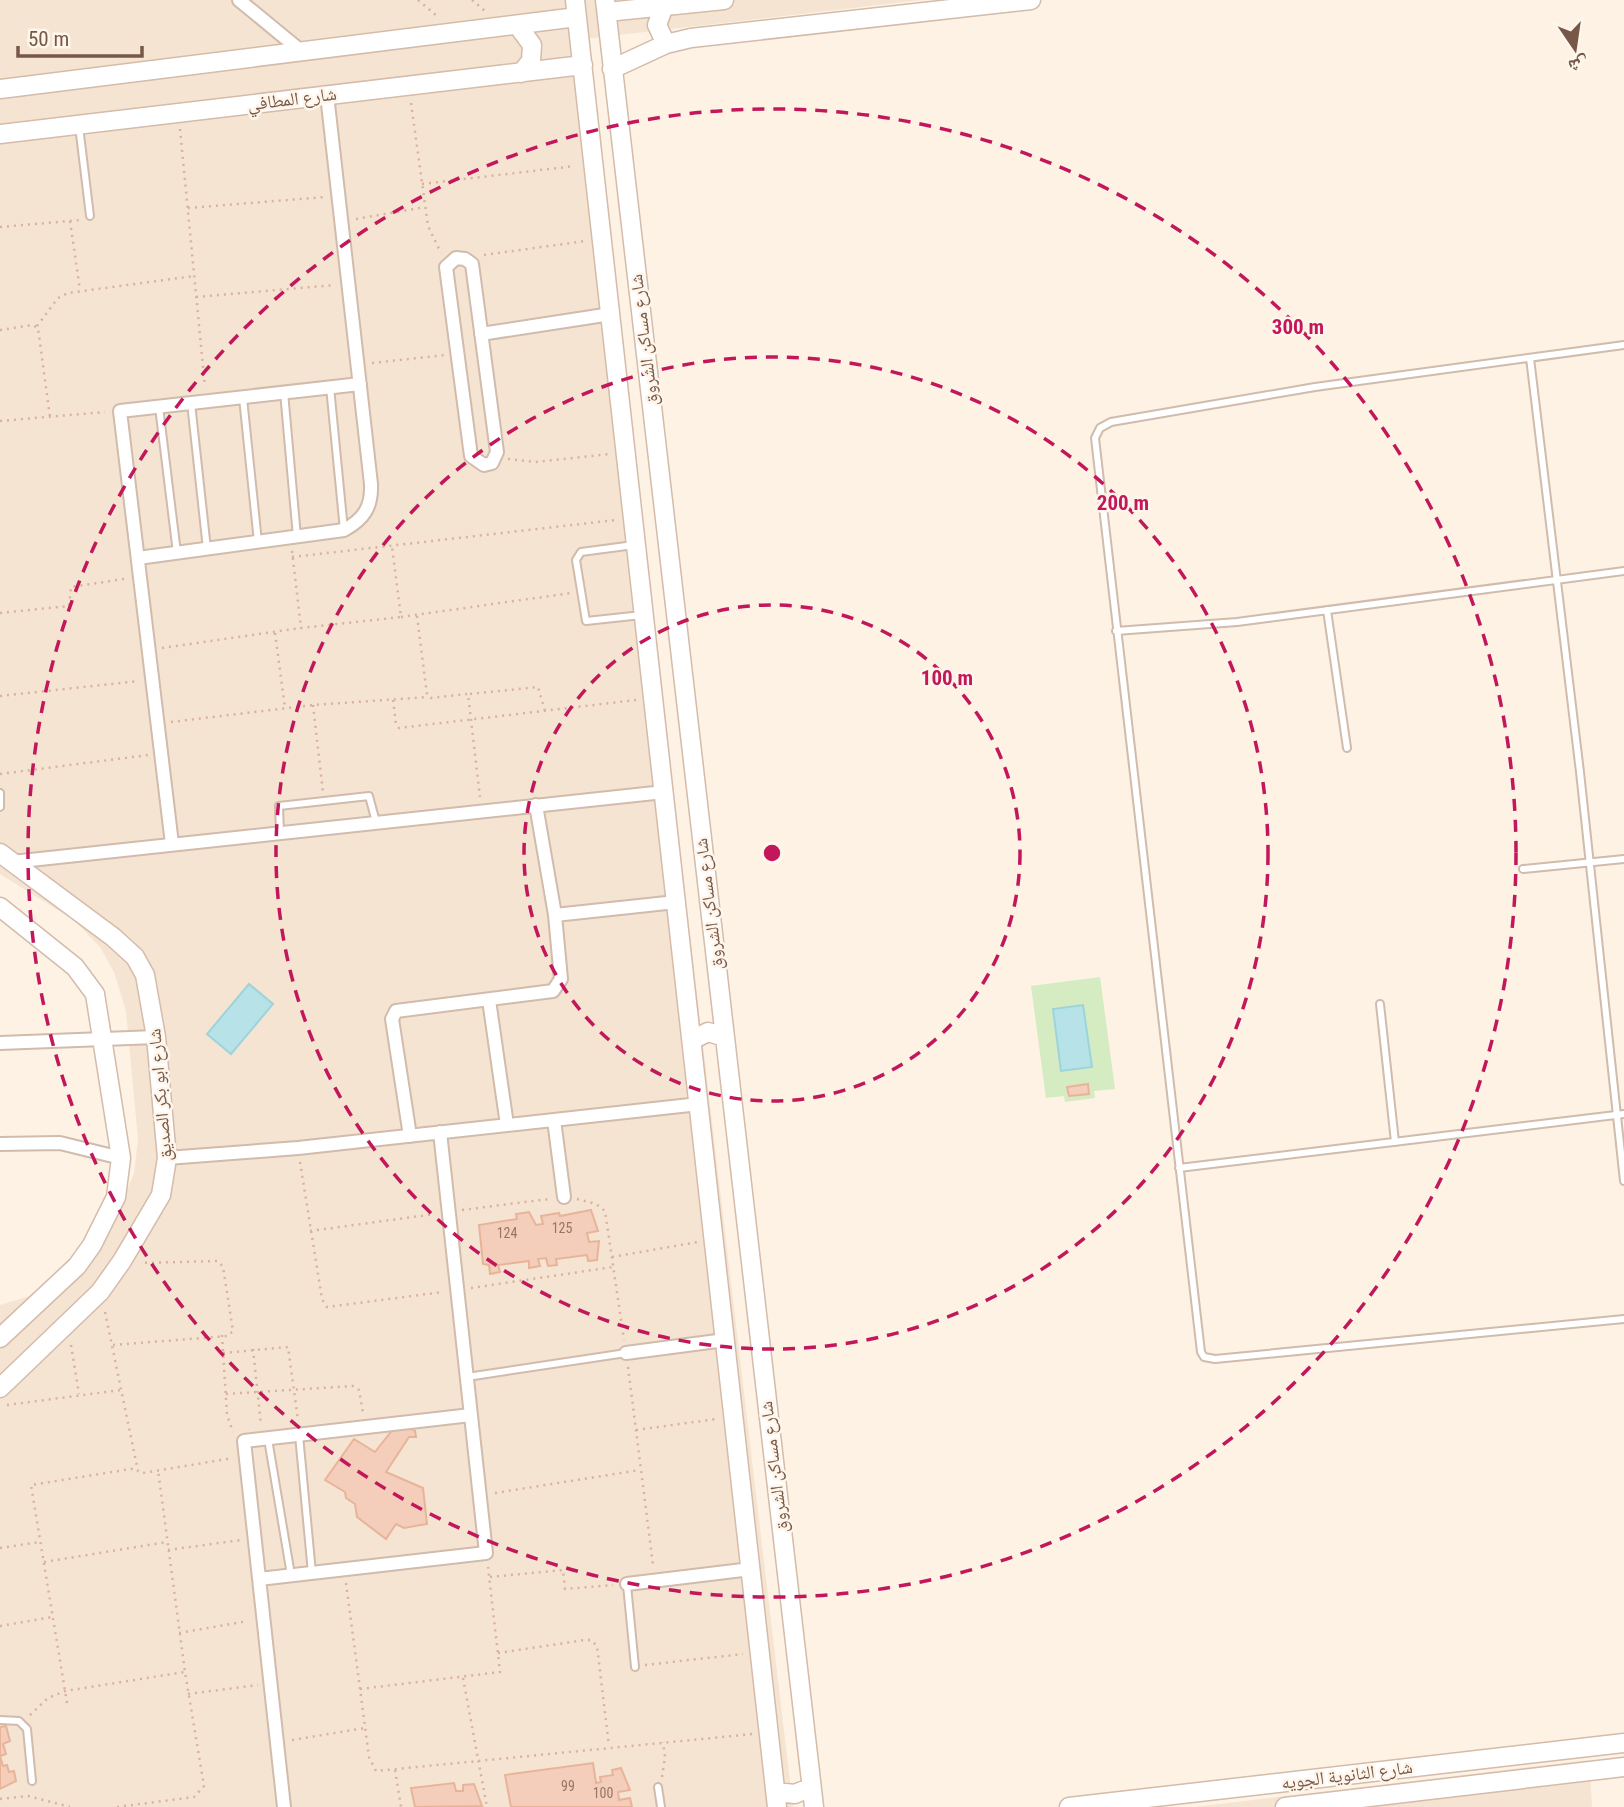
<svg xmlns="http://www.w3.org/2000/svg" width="1624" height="1807" viewBox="0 0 1624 1807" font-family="'Roboto Condensed','Noto Naskh Arabic',sans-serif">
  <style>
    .residential { fill: #f5e4d2 }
    .green { fill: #d5ebc2 }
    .water { fill: #b7e3e8; stroke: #9dd3da; stroke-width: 2 }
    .building { fill: #f4ceba; stroke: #e7b49a; stroke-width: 2 }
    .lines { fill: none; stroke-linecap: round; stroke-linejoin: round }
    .lane-casing { stroke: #d1bbac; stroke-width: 10 }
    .street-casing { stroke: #d1bbac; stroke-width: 16 }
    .secondary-casing { stroke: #d4bbaa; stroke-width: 21 }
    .path { stroke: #d9b29d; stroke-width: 2.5; stroke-dasharray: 2 5; stroke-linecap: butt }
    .lane { stroke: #fff; stroke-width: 6 }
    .street { stroke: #fff; stroke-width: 12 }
    .secondary { stroke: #fff; stroke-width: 18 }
    .ring { fill: none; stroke: #c2185b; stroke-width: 3.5; stroke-dasharray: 12 9 }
    .labels { text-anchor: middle; stroke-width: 5; stroke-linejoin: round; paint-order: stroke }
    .number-label { font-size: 14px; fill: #967564 }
    .street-label { font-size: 18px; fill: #775748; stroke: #fff6eb }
    .centre { fill: #c2185b; stroke: #fff6eb; stroke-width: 3.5 }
    .ring-label { font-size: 21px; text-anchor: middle; font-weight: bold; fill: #c2185b; stroke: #fff6eb; stroke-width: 5; stroke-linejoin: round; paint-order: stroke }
  </style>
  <rect width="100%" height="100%" fill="#fdf2e4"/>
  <path class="residential" d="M0 0H922L584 39 793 1807H0V1305L27 1297 68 1273 118 1211 134 1174 138 1139 126 1011 114 972 100 947 74 920 0 874Z
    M1589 1760 1592 1807H1195Z"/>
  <path class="green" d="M1100 977 1115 1089 1094 1091 1095 1098 1065 1102 1064 1096 1046 1098 1031 986Z"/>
  <path class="water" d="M249 984 273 1004 231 1054 207 1034Z
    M1083 1005 1092 1067 1061 1071 1053 1009Z"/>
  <path class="building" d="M1088 1084 1089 1094 1069 1096 1067 1087Z
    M591 1210 598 1231 587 1233 589 1242 599 1241 597 1260 588 1261 587 1255 556 1259 557 1265 548 1266 546 1258 538 1259 540 1266 529 1268V1261L498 1265 500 1272 490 1274 489 1265 483 1264 479 1225 517 1219 516 1214 529 1212 536 1225 543 1224 541 1216 559 1213 560 1216Z
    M408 1427 415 1431 416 1437H409L386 1472 423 1488 427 1524 404 1528 396 1524 386 1539 357 1517 355 1504 346 1498 345 1492 325 1480 354 1439 375 1452 394 1428Z
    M6 1726 10 1741 3 1744 6 1754 0 1756 3 1766 7 1765 9 1772 14 1771 16 1781 0 1789V1727Z
    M593 1763 596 1783 601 1782 600 1777 613 1775 612 1770 621 1768 630 1790 618 1792 619 1800 630 1798 632 1807H511L505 1775Z
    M454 1783 456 1791H463V1785L474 1784 482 1806 415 1807 411 1788Z"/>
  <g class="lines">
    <defs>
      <path id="lane" d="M79 126 90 216
        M1624 345 1315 387 1111 422 1100 428 1095 438 1201 1352 1204 1357 1215 1359 1624 1319
        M1530 358 1580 772 1624 1181
        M330 387 344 530
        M284 392 297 537
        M243 398 258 542
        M191 403 207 549
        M159 407 177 553
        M634 545 581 552 576 560 586 621 642 615
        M1327 610 1347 748
        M1116 631 1237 622 1624 571
        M0 793V807
        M280 833 279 806 369 796 376 822
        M1523 869 1624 859
        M1380 1004 1395 1142
        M1179 1168 1624 1114
        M467 1377 626 1353
        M299 1435 312 1573
        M268 1439 291 1575
        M627 1585 635 1667
        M0 1720 19 1721 27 1729 32 1781
        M658 1787 661 1807"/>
      <path id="street" d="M239 0 301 51
        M456 258 465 259 472 264 497 452 492 463 484 465 471 456 446 267Z
        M481 334 611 314
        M138 558 344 530C364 519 372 507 371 484L327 95
        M536 805 555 915
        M172 844 120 411 360 384
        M12 862 664 792
        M489 1000 507 1125
        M0 1043 156 1037
        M554 1120 564 1197
        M410 1136 392 1019 396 1011 553 991 561 979 555 915 676 902
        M0 1144 60 1143 121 1158
        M167 1158 298 1148 699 1104
        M626 1353 725 1340
        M259 1579 486 1553 440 1132
        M627 1584 751 1569
        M284 1807 244 1441 471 1415"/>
      <path id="secondary" d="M575 0 777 1807
        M605 0 814 1807
        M664 6 657 25 666 44
        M607 12 724 0
        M518 26 532 45 531 61 521 73
        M612 69 666 44 691 38 1031 0
        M0 89 577 17
        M0 134 583 65
        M0 853 113 937 135 957 145 975 156 1037 167 1158 161 1195 122 1261 100 1292 0 1388
        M0 907 75 967 95 994 121 1158 116 1197 92 1245 77 1266 0 1338
        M692 1040 708 1032 725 1037
        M776 1792 795 1794 811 1787
        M1069 1807 1624 1743
        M1285 1807 1624 1767"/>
    </defs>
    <use href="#lane" class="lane-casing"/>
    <use href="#street" class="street-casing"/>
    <use href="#secondary" class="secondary-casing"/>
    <path class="path" d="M418 0 437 16
      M472 0 485 11
      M411 103 428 226 441 253
      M180 129 205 387
      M422 184 575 166
      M188 208 325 197
      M356 219 425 207
      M70 221 80 290
      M0 227 81 220
      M484 255 585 241
      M196 297 335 285
      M37 326 58 298 68 293 194 276
      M0 330 33 325 38 328 50 417
      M372 363 445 355
      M0 421 105 412
      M508 459 535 462 610 454
      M292 551 301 628 401 617 392 547
      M292 557 616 520
      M0 613 69 606 71 587 124 579
      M417 616 427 695 431 698 468 694 480 797
      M401 617 571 593
      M275 633 285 708
      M162 648 301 628
      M470 694 538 687 545 711
      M0 696 139 681
      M393 700 396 724 399 728 636 700
      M313 705 323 792
      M171 722 313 705 428 697
      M0 774 148 755
      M300 1162 322 1299 327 1307 443 1292
      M577 1199 596 1204 605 1211 624 1340
      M462 1210 549 1199
      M310 1231 435 1214
      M612 1257 698 1242
      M471 1288 613 1267
      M105 1312 138 1471 143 1473 233 1458
      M222 1335 227 1415 233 1432
      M71 1345 79 1394
      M113 1345 228 1336 233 1331 223 1267 218 1261 140 1263
      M253 1349 261 1425
      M223 1353 288 1347 298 1420
      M628 1367 653 1565
      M226 1394 353 1386 359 1390 363 1413
      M7 1405 121 1390
      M636 1430 716 1419
      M495 1493 640 1470
      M0 1548 40 1542
      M168 1550 241 1540
      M44 1562 167 1542
      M490 1577 563 1570 565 1589 613 1585
      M346 1583 369 1757 376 1771 753 1734
      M0 1626 52 1617
      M179 1633 248 1621
      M498 1653 585 1640H591L597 1646 609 1746
      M645 1665 743 1654
      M463 1678 487 1807
      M360 1689 500 1672 488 1567
      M188 1694 258 1685
      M67 1703 31 1485 137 1468
      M30 1715 48 1698 65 1691 185 1672
      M292 1740 365 1728
      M395 1770 401 1807
      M662 1777 665 1757 663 1742
      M0 1799 28 1796 70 1807
      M117 1807 194 1797 204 1786 185 1672 158 1470"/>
    <use href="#lane" class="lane"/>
    <use href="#street" class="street"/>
    <use href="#secondary" class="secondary"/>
  </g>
  <g class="ring">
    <circle cx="772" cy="853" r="248"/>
    <circle cx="772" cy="853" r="496"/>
    <circle cx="772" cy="853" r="744"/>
  </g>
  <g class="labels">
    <g class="number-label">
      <text x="562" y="1233">125</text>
      <text x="507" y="1238">124</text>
      <text x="568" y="1791">99</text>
      <text x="603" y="1798">100</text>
    </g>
    <g class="street-label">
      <text transform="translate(292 99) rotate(-7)" y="6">شارع المطافي</text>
      <text transform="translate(644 340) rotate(-97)" y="6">شارع مساكن الشروق</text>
      <text transform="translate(709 904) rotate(-97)" y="6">شارع مساكن الشروق</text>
      <text transform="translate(160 1095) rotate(-95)" y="6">شارع ابو بكر الصديق</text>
      <text transform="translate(774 1467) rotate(-97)" y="6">شارع مساكن الشروق</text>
      <text transform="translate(1347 1775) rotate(-7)" y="6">شارع الثانوية الجويه</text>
    </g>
  </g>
  <circle cx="772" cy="853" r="10" class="centre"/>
  <g class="ring-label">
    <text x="1298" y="334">300 m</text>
    <text x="1123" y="510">200 m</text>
    <text x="947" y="685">100 m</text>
  </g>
  <g transform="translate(1575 49) rotate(167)" stroke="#fff6eb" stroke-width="5" paint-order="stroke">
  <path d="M0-5L12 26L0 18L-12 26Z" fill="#775748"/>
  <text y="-10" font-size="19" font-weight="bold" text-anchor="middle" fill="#775748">ش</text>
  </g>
  <path d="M18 46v10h124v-10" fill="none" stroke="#775748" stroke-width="3.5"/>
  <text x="28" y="46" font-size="21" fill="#775748" stroke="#fff6eb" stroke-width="5" paint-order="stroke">50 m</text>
</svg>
